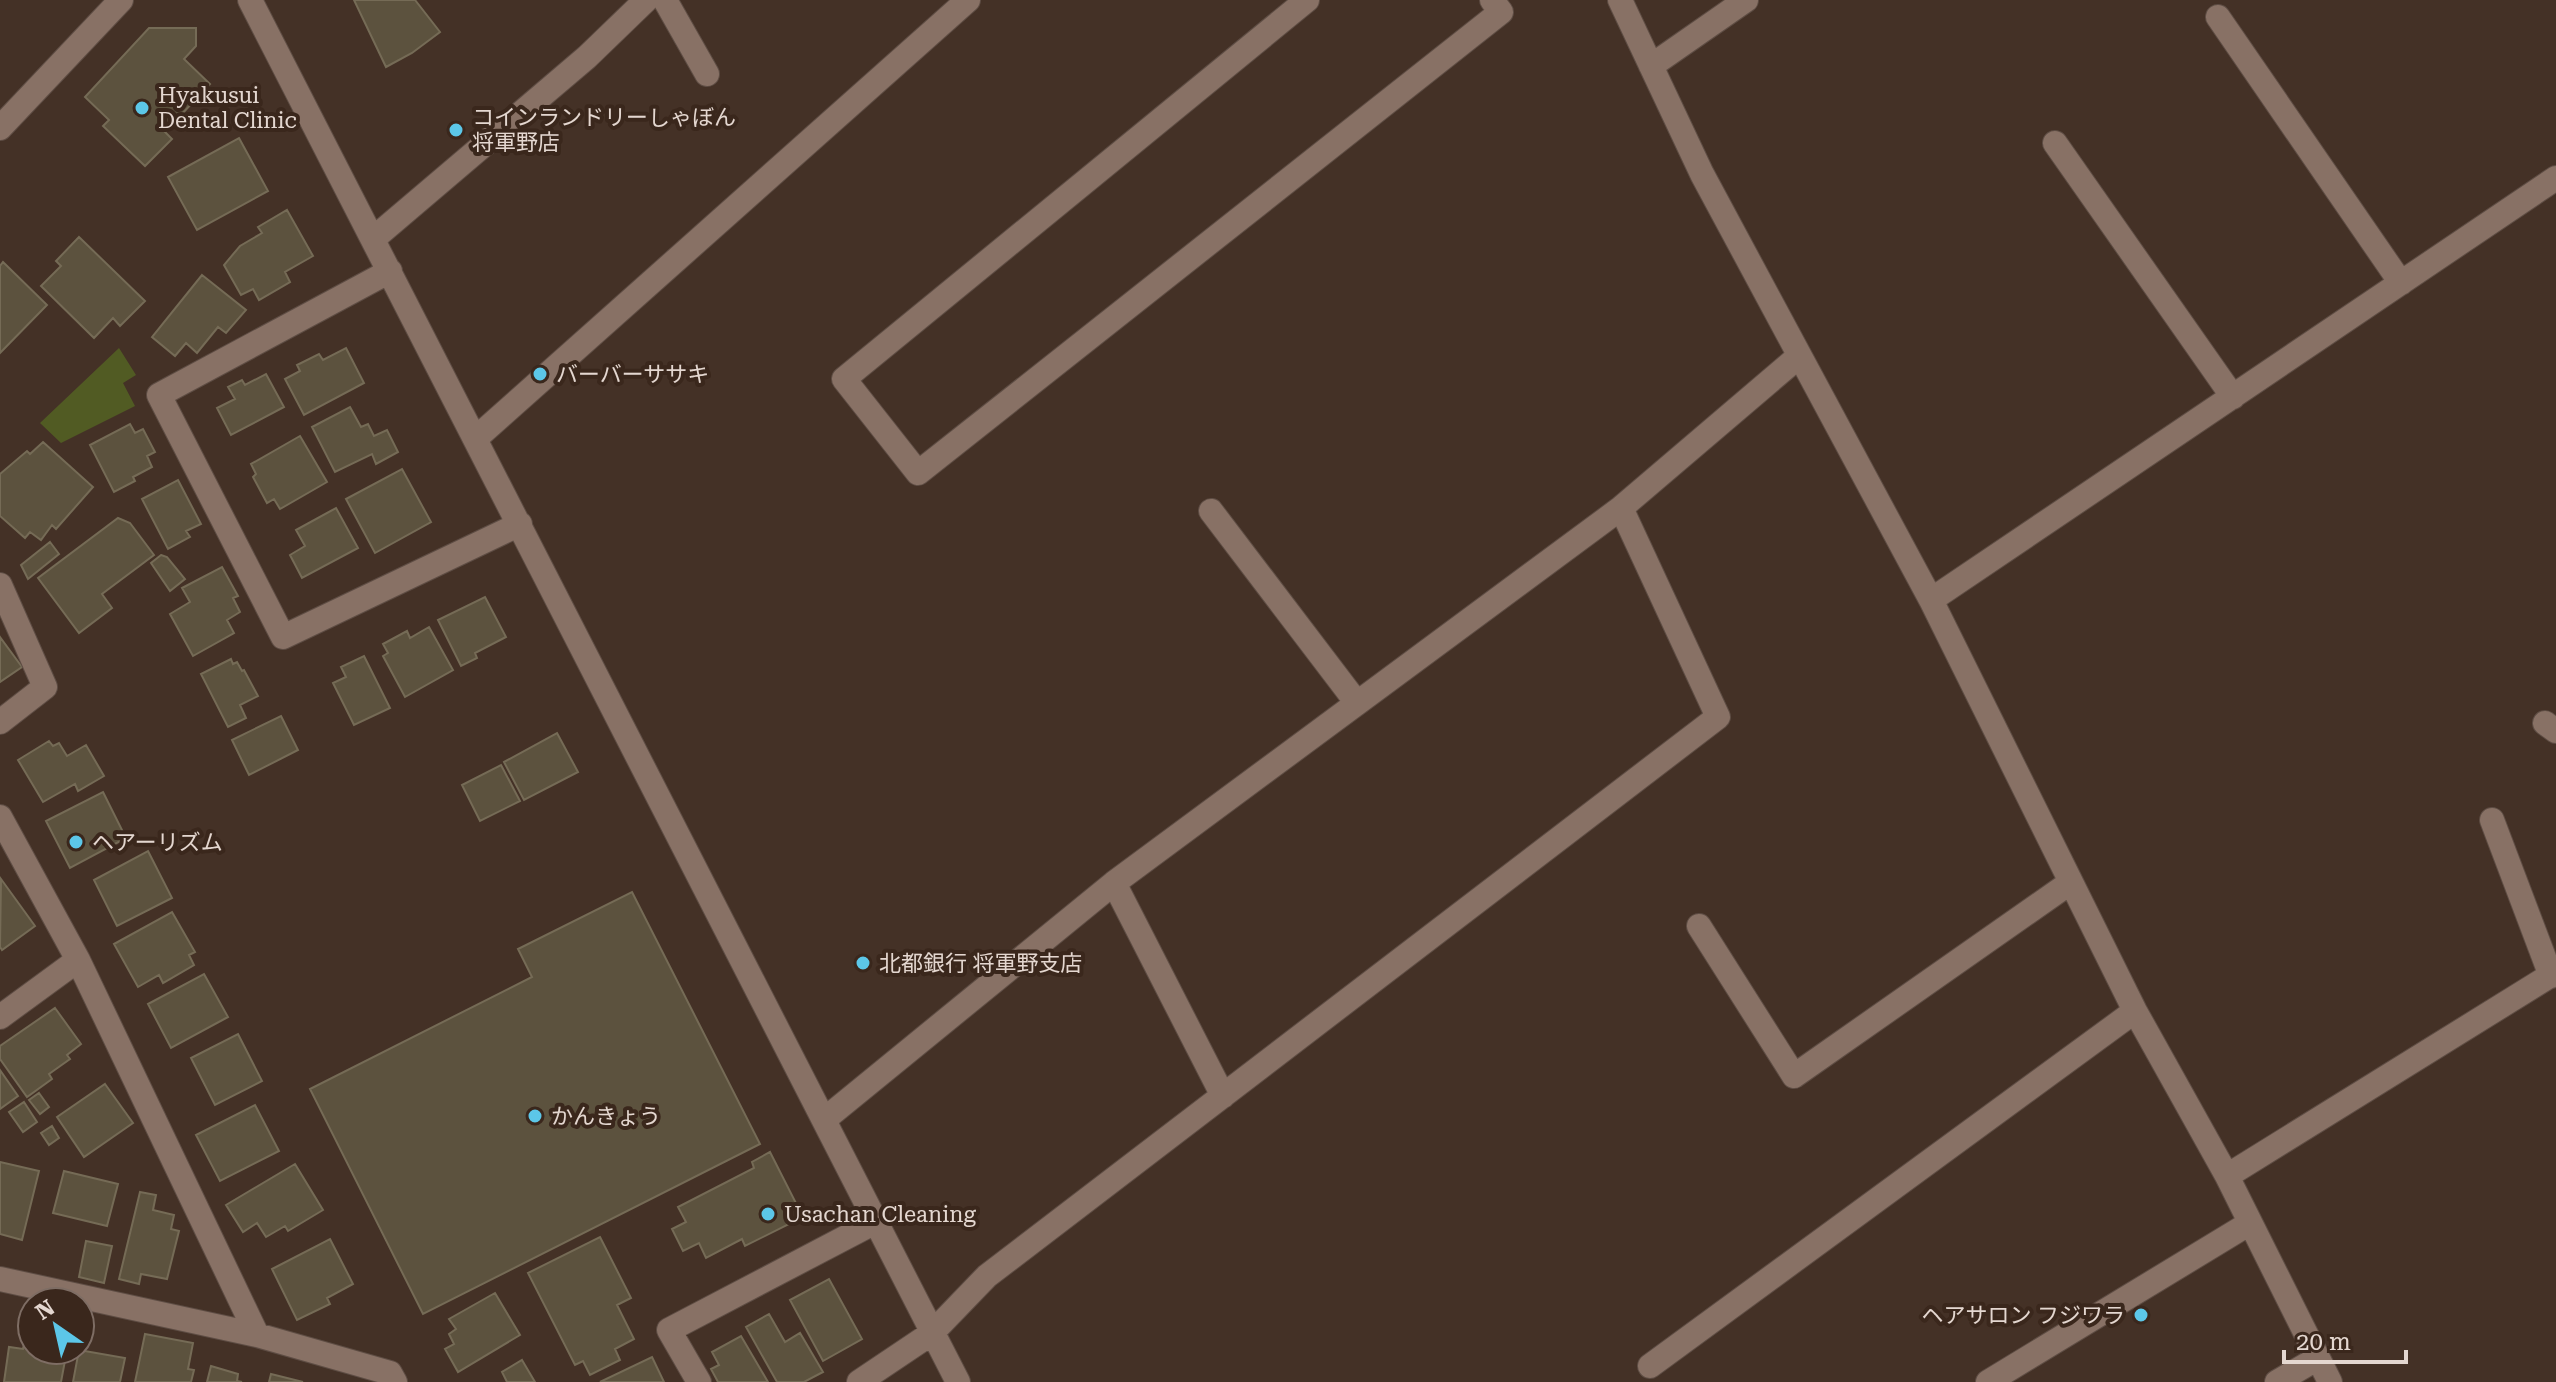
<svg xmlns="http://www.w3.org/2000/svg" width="2556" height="1382" viewBox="0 0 2556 1382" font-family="'Roboto Serif','Noto Sans JP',serif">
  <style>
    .green { fill: #515b23 }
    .building { fill: #5c523e; stroke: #756b56; stroke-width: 2 }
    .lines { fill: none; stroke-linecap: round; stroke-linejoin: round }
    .minor-casing { stroke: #5e4d44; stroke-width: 26 }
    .minor { stroke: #887165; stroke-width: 24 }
    .poi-dot { fill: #5cc7e8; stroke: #3a271c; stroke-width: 3 }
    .labels { text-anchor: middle; stroke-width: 8; stroke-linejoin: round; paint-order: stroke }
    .poi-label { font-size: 22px; fill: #e4d7d0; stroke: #3a271c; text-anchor: start }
  </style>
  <rect width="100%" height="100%" fill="#443126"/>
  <path class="green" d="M119 348 136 375 123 383 135 406 61 443 40 423Z"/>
  <path class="building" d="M354 0H415L440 32 412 53 386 67Z
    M149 28H196V46L184 59 210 84 165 132 172 139 145 166 103 126 109 120 85 97Z
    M239 138 268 191 197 230 168 177Z
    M287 210 313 256 285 272 290 282 259 300 253 289 241 295 224 265 240 246 262 233 258 227Z
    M79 237 145 301 120 326 113 318 94 338 41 286 61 266 56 261Z
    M3 262 47 305 0 353V266Z
    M202 275 246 310 226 333 218 327 197 353 186 343 175 356 152 337Z
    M346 348 364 383 304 415 285 379 300 371 297 365 319 354 323 360Z
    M266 374 284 407 231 435 217 408 235 399 228 387 242 380 245 385Z
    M350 407 361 427 368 424 374 436 387 430 398 452 376 464 372 454 335 472 312 427Z
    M130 424 135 433 143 429 155 452 147 456 152 467 133 477 135 481 114 492 90 445Z
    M300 436 327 482 280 509 274 499 267 503 253 477 256 474 251 464Z
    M43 442 93 487 56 529 52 525 41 540 30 532 25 538 0 516V474L27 451 30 454Z
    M402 469 431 522 375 553 346 499Z
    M178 480 201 524 186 531 190 537 168 549 142 499Z
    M336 508 358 548 302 578 290 555 305 546 296 530Z
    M118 518 130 523 154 555 102 594 112 608 79 633 38 578Z
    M50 542 59 554 28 579 21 565Z
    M161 555 167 557 185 579 170 591 151 563Z
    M222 567 238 596 233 598 240 612 227 620 234 633 193 656 170 614 190 602 182 588Z
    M485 597 506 637 475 653 477 658 461 666 438 620Z
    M429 627 453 670 405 697 383 656 388 653 383 644 407 631 410 638Z
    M0 637 22 667 0 682Z
    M364 656 390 708 354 725 333 683 346 677 341 667Z
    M231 659 233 664 237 662 242 671 244 670 258 696 240 705 246 718 228 727 201 674Z
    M281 716 298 750 249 775 232 740Z
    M557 733 578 772 524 800 504 762Z
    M49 741 53 746 59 743 67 756 86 745 104 776 78 791 75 784 43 802 18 760Z
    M501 765 520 801 480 821 462 785Z
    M103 792 126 838 70 868 46 821Z
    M148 851 172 898 117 926 94 880Z
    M1 879 35 926 2 950 0 947Z
    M632 892 760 1144 423 1314 310 1089 532 977 518 949Z
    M172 912 195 952 189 955 194 965 163 983 159 975 138 987 114 944Z
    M204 974 228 1017 171 1048 148 1004Z
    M55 1008 81 1044 67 1055 70 1059 49 1074 52 1079 27 1097 0 1059V1046Z
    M238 1034 262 1081 215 1105 191 1058Z
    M0 1070 18 1096 0 1109Z
    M105 1084 133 1123 84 1157 57 1117Z
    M39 1093 49 1107 40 1114 29 1100Z
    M24 1102 37 1122 23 1132 9 1112Z
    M255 1105 279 1151 220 1181 196 1135Z
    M52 1126 59 1138 49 1145 41 1133Z
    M770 1152 803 1217 745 1246 742 1239 706 1258 699 1243 683 1251 672 1229 686 1222 678 1207 754 1168 752 1162Z
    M0 1162 39 1171 22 1240 0 1234Z
    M295 1164 323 1210 288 1231 285 1226 266 1237 257 1223 243 1232 226 1205Z
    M64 1171 118 1184 107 1226 53 1213Z
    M140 1192 156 1195 153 1210 174 1215 171 1229 179 1231 167 1279 141 1274 139 1284 119 1279Z
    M600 1237 631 1298 617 1305 634 1339 615 1349 620 1360 590 1375 583 1361 575 1365 528 1273Z
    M330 1239 353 1284 327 1298 330 1304 297 1320 272 1269Z
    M86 1241 112 1246 104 1283 79 1277Z
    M829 1279 862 1339 823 1361 790 1300Z
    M495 1293 520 1335 458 1372 445 1349 454 1344 449 1334 456 1329 449 1319Z
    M769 1314 785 1342 800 1333 823 1372 804 1382H777L746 1327Z
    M145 1334 193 1343 188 1369 194 1370 191 1382H135Z
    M741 1336 768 1382H718L711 1369 719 1365 712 1352Z
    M25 1339 32 1340V1350H67L61 1382H4L9 1347 23 1349Z
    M79 1350 125 1358 120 1382H73Z
    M652 1357 664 1382H600Z
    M522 1360 535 1382H507L502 1372Z
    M211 1366 238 1374 237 1381 242 1382H207Z
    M271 1374 303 1382H269Z"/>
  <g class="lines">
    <defs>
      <path id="minor" d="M250 0 958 1382
        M665 0 707 74
        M1307 0 844 379 918 473 1501 12 1492 0
        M1620 0 1702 174 1931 600 2135 1011 2227 1176 2330 1382
        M2218 17 2401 283
        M1651 66 1746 0
        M0 128 121 0
        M2055 143 2233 397
        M373 239 587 57 646 0
        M390 271 159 395 283 637 520 524
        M475 439 968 0
        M1211 511 1357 703
        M0 585 45 687 0 722
        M1931 600 2556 178
        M2545 723 2556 731
        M0 817 78 960 257 1335
        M2492 820 2551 976
        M1114 883 1223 1096
        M1699 926 1794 1076 2071 882
        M0 1017 78 960
        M825 1119 1114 883 1621 508 1798 357
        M2227 1176 2556 972
        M0 1279 257 1335 390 1373 395 1382
        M1650 1366 2135 1011
        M699 1382 669 1330 877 1221
        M859 1382 932 1333 987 1276 1718 717 1621 508
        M1988 1382 2250 1223
        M2277 1382 2318 1358"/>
    </defs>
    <use href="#minor" class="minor-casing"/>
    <use href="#minor" class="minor"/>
  </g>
  <g class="poi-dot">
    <circle cx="142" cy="108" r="8"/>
    <circle cx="456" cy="130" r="8"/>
    <circle cx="540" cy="374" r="8"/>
    <circle cx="76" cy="842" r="8"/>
    <circle cx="863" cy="963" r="8"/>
    <circle cx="535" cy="1116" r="8"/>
    <circle cx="768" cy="1214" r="8"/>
    <circle cx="2141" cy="1315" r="8"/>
  </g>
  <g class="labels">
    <g class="poi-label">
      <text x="158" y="103">Hyakusui<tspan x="158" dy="25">Dental Clinic</tspan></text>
      <text x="472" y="125">コインランドリーしゃぼん<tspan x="472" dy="25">将軍野店</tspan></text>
      <text x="556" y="382">バーバーササキ</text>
      <text x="92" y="850">ヘアーリズム</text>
      <text x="879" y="971">北都銀行 将軍野支店</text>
      <text x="551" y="1124">かんきょう</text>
      <text x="784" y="1222">Usachan Cleaning</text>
      <text x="2125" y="1323" text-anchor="end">ヘアサロン フジワラ</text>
    </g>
  </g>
  <g transform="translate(56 1326) rotate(326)"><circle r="38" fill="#3a271c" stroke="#7e6d64" stroke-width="2"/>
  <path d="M0-6L14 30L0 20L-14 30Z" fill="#5cc7e8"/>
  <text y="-12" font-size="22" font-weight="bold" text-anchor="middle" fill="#e4d7d0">N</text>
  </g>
  <path d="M2284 1350v12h122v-12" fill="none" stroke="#e4d7d0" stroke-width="4"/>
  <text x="2296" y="1350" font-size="24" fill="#e4d7d0" stroke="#3a271c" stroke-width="6" paint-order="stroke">20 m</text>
</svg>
